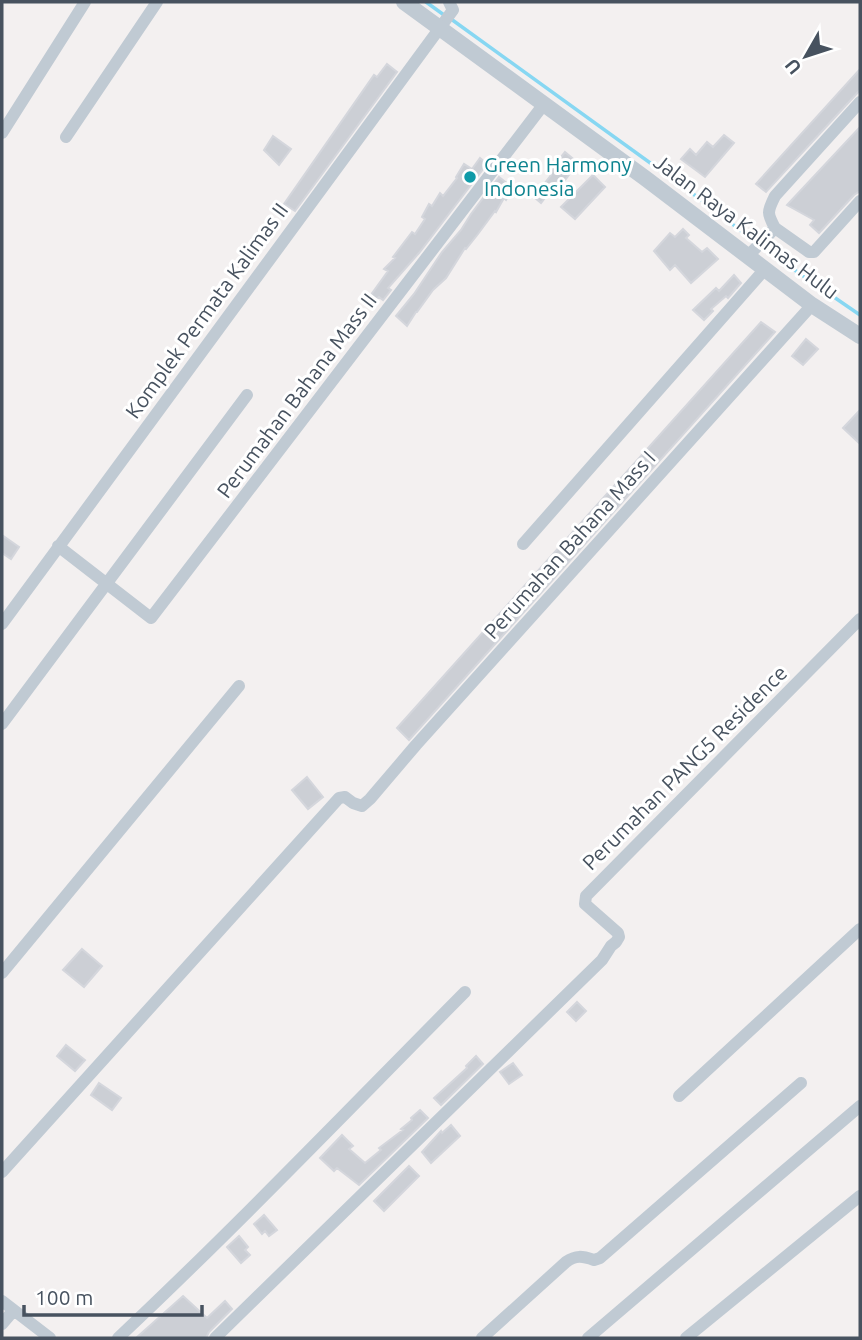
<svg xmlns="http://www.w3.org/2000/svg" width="862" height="1340" viewBox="0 0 862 1340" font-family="Ubuntu,sans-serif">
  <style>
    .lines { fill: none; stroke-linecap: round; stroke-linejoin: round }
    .stream { stroke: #87d7f2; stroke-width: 3.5 }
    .building { fill: #cccfd5; stroke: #d4d6dc; stroke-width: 2 }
    .minor { stroke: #c0cad3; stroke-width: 12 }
    .tertiary { stroke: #c0cad3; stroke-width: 16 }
    .culture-dot { fill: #0f9aa8; stroke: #fff; stroke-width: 2.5 }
    .labels { text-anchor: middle; stroke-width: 6; stroke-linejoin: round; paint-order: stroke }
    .culture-label { font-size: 21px; fill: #0d838f; stroke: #fff; text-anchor: start }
    .street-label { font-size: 21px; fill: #47525f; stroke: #fff }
  </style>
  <rect width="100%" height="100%" fill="#f3f0f0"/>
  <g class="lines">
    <path class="stream" d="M426 2 444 15
      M451 19 707 204 755 242
      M761 247 860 315"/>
  </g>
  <path class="building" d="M387 64 397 72 295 211 284 204 374 75 377 77Z
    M860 69V90L766 192 756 184Z
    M860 127V191L854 195 819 233 810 225 814 220 787 205Z
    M724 135 734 143 705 177 681 159 690 149 696 155 707 142 713 147Z
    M273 136 291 149 279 165 264 150Z
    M565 152 578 163 562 184 558 181 541 203 534 197 551 175 548 173Z
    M480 158 487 164 419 253 388 288 391 290 383 300 379 297 369 306 365 303 388 271 384 269 395 258 393 257 412 232 415 234 425 219 422 217 429 204 432 206 440 193 443 196 457 178 456 177 464 164 472 169Z
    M593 175 605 187 575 219 561 207Z
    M499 177 513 188 506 200 504 198 496 212 495 211 478 234 466 249 465 248 446 278 433 290 417 312H416L407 326 396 316 414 294 442 252 461 230 471 214Z
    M683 229 689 235 686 238 702 252 707 248 718 259 691 283 675 265 670 270 654 251 670 233 675 237Z
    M734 275 741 283 728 298 726 296 711 309 713 311 704 320 693 310 716 288 719 291Z
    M761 322 775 332 409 740 397 728Z
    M806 339 818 349 803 365 792 356Z
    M860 410V444L843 428Z
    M2 535 19 547 11 559 2 553Z
    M307 777 323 797 308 809 292 790Z
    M82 949 102 966 84 987 63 970Z
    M577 1002 586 1011 576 1021 567 1012Z
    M66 1045 85 1060 75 1071 57 1056Z
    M476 1056 483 1064 441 1105 434 1098 467 1068 466 1066Z
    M513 1063 522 1075 509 1084 500 1072Z
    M99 1083 121 1098 112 1110 91 1095Z
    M420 1110 428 1118 359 1185 337 1168 334 1171 320 1158 342 1135 353 1146 349 1149 365 1163 381 1150 379 1148 403 1130 401 1129 412 1120 411 1118Z
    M451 1125 460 1136 431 1163 422 1152 441 1131 442 1133Z
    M409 1166 419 1176 384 1211 374 1201Z
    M264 1215 277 1230 269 1236 265 1231 262 1234 254 1224Z
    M239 1236 248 1247 245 1250 250 1255 241 1263 227 1247Z
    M183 1296 207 1318 225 1301 232 1309 209 1332 206 1338H136Z"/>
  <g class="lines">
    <path class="minor" d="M2 133 85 2
      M66 137 157 2
      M775 228 809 252H814L860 201
      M748 256 775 228C767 213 767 212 775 196L860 102
      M523 544 765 269
      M58 546 151 618 544 104
      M2 624 453 10 449 2
      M2 724 247 395
      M2 973 239 686
      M679 1096 860 929
      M2 1172 339 798 345 797 353 803 362 806 370 799 416 745 812 305
      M2 1301 50 1338
      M2 1324 13 1311
      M118 1338C237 1226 350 1108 465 992
      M215 1338 602 960 611 946 616 942 619 937 618 933 585 904 586 896 860 619
      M482 1338 566 1262C576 1255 582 1256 594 1260L600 1258 801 1083
      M588 1338 860 1106
      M686 1338 860 1196"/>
    <path class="tertiary" d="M404 2 645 178 812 305 860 336"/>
  </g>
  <circle class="culture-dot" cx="470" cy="177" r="7"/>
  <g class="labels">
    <g class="culture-label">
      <text x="484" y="172">Green Harmony<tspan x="484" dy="24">Indonesia</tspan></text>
    </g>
    <g class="street-label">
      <text transform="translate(746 227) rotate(37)" y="7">Jalan Raya Kalimas Hulu</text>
      <text transform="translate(207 311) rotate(-54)" y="7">Komplek Permata Kalimas II</text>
      <text transform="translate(297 396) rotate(-53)" y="7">Perumahan Bahana Mass II</text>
      <text transform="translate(570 545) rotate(-48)" y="7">Perumahan Bahana Mass I</text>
      <text transform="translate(685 768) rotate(-45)" y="7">Perumahan PANG5 Residence</text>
    </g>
  </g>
  <rect width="862" height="1340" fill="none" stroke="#47525f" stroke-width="7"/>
  <g transform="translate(806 56) rotate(231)" stroke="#ffffff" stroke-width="5" paint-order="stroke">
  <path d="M0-5L12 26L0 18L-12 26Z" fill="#47525f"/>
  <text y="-10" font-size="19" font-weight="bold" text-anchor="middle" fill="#47525f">U</text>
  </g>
  <path d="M24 1305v10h178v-10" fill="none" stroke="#47525f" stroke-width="3.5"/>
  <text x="35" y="1305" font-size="21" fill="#47525f" stroke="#ffffff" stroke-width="5" paint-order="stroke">100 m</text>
</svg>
